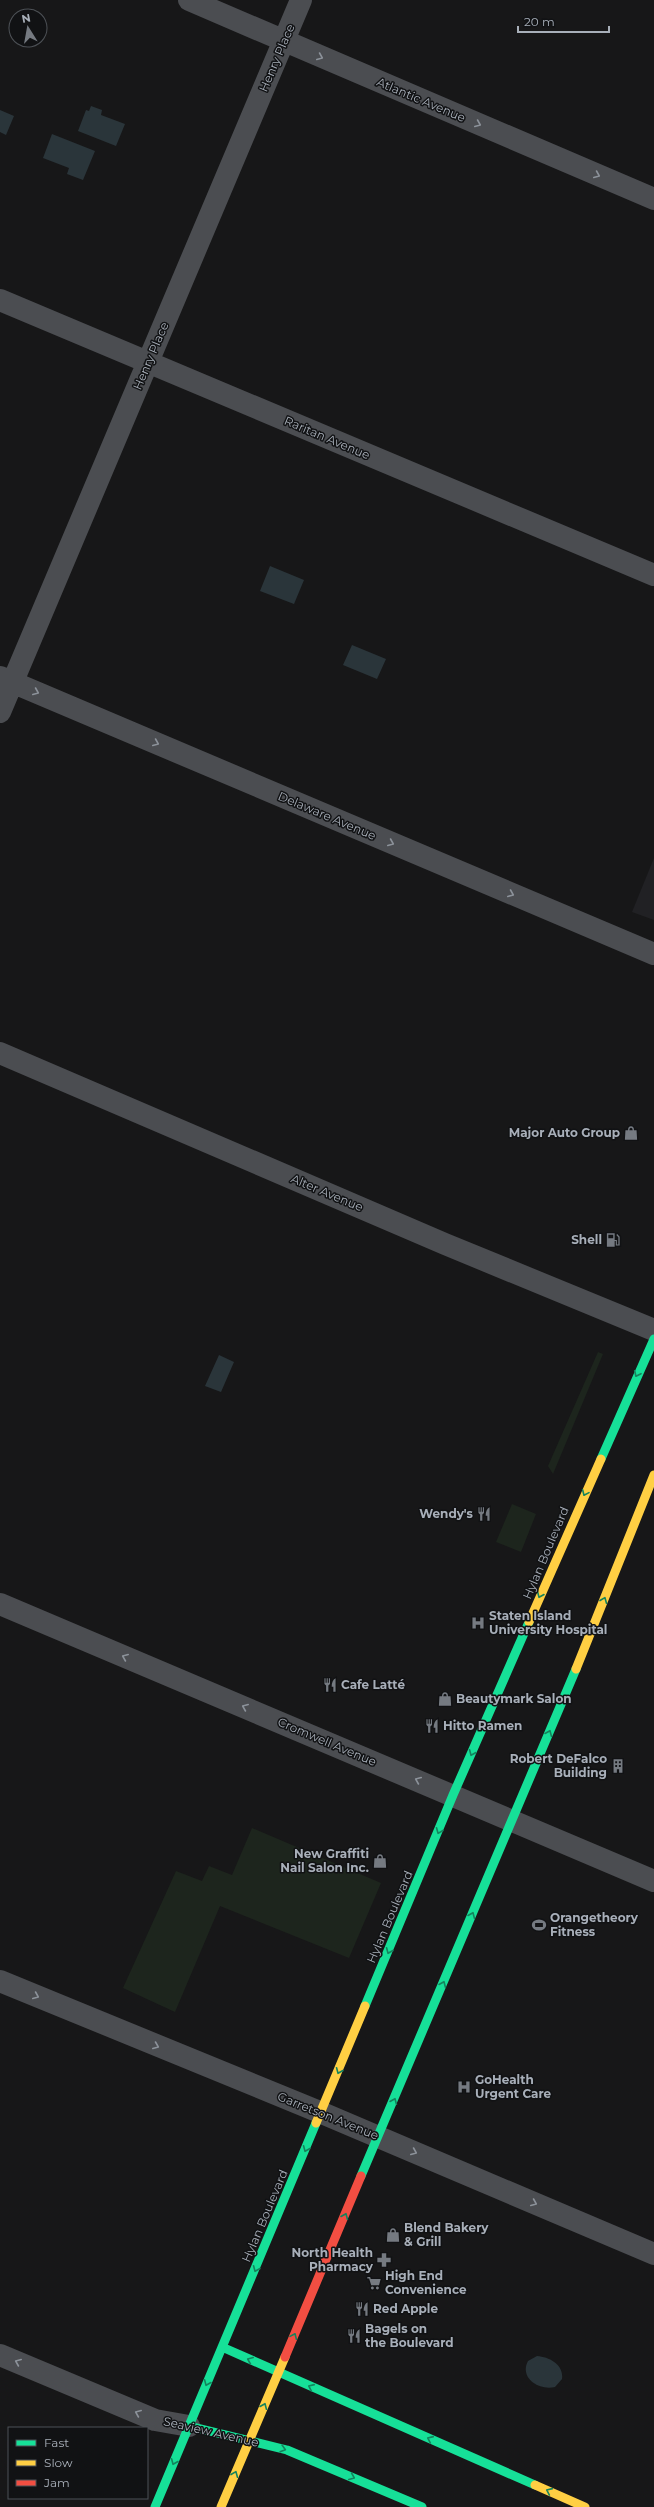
<svg xmlns="http://www.w3.org/2000/svg" width="654" height="2507" viewBox="0 0 654 2507" font-family="Montserrat,sans-serif">
  <style>
    .built { fill: #212124 }
    .green { fill: #1d251d }
    .water { fill: #2a353a }
    .lines { fill: none; stroke-linecap: round; stroke-linejoin: round }
    .street { stroke: #4b4d51; stroke-width: 22 }
    .fast { stroke: #16e098; stroke-width: 9 }
    .slow { stroke: #ffcf43; stroke-width: 9 }
    .jam { stroke: #f24e42; stroke-width: 9 }
    .oneway { stroke: #8c929a }
    .oneway2 { stroke: #14835d }
    .labels { text-anchor: middle; stroke-width: 3; stroke-linejoin: round; paint-order: stroke }
    .street-label { font-size: 12px; fill: #a8afb9; stroke: #111214 }
    .poi-label { font-size: 12px; font-weight: bold; fill: #a8afb9; stroke: #111214; text-anchor: start }
  </style>
  <rect width="100%" height="100%" fill="#171718"/>
  <path class="built" d="M654 858V920L632 912Z"/>
  <path class="green" d="M598 1352 603 1354 553 1474 548 1466Z
    M512 1504 536 1514 521 1552 496 1542Z
    M252 1828 381 1883 349 1958 220 1906 175 2012 123 1988 176 1871 202 1881 209 1866 232 1875Z"/>
  <path class="water" d="M91 106 102 110 101 115 125 124 116 146 78 131 86 110 89 111Z
    M0 110 14 116 6 135 0 132Z
    M52 134 95 151 83 180 67 174 69 168 43 158Z
    M270 566 304 580 294 604 260 591Z
    M352 645 386 659 377 679 343 665Z
    M219 1355 234 1362 221 1392 205 1386Z
    M537 2356C550 2357 564 2365 562 2379L555 2387C539 2391 519 2378 528 2361Z"/>
  <g class="lines">
    <path class="street" d="M189 0 654 199
      M0 300 654 575
      M0 677 654 954
      M0 712 301 0
      M0 1053 445 1244 654 1330
      M0 1604 654 1881
      M0 1981 322 2113 654 2254
      M0 2355 155 2420 189 2426"/>
    <path class="fast" d="M601 1459 654 1339
      M365 2006 453 1795 529 1622
      M361 2176 576 1669
      M222 2347 535 2485
      M189 2426 287 2450 422 2507
      M155 2507 316 2123"/>
    <path class="slow" d="M529 1622 601 1459
      M576 1669 654 1475
      M316 2123 365 2006
      M535 2485 585 2507
      M221 2507 285 2357"/>
    <path class="jam" d="M285 2357 361 2176"/>
  </g>
  <defs><path id="oneway-chevron" d="M-2-3.5L2.5 0L-2 3.5" fill="none" stroke-width="1.6" stroke-linecap="round" stroke-linejoin="round"/></defs>
  <g class="oneway">
    <use href="#oneway-chevron" transform="translate(320 57) rotate(23)"/>
    <use href="#oneway-chevron" transform="translate(478 124) rotate(23)"/>
    <use href="#oneway-chevron" transform="translate(597 175) rotate(23)"/>
    <use href="#oneway-chevron" transform="translate(36 692) rotate(23)"/>
    <use href="#oneway-chevron" transform="translate(156 743) rotate(23)"/>
    <use href="#oneway-chevron" transform="translate(391 843) rotate(23)"/>
    <use href="#oneway-chevron" transform="translate(511 894) rotate(23)"/>
    <use href="#oneway-chevron" transform="translate(125 1657) rotate(-157)"/>
    <use href="#oneway-chevron" transform="translate(245 1707) rotate(-157)"/>
    <use href="#oneway-chevron" transform="translate(418 1780) rotate(-157)"/>
    <use href="#oneway-chevron" transform="translate(36 1996) rotate(23)"/>
    <use href="#oneway-chevron" transform="translate(156 2046) rotate(22)"/>
    <use href="#oneway-chevron" transform="translate(414 2152) rotate(23)"/>
    <use href="#oneway-chevron" transform="translate(534 2203) rotate(23)"/>
    <use href="#oneway-chevron" transform="translate(18 2362) rotate(-157)"/>
    <use href="#oneway-chevron" transform="translate(138 2413) rotate(-157)"/>
  </g>
  <g class="oneway2">
    <use href="#oneway-chevron" transform="translate(637 1374) rotate(115)"/>
    <use href="#oneway-chevron" transform="translate(585 1493) rotate(114)"/>
    <use href="#oneway-chevron" transform="translate(540 1595) rotate(113)"/>
    <use href="#oneway-chevron" transform="translate(604 1600) rotate(-68)"/>
    <use href="#oneway-chevron" transform="translate(549 1733) rotate(-67)"/>
    <use href="#oneway-chevron" transform="translate(472 1753) rotate(113)"/>
    <use href="#oneway-chevron" transform="translate(439 1831) rotate(112)"/>
    <use href="#oneway-chevron" transform="translate(472 1915) rotate(-67)"/>
    <use href="#oneway-chevron" transform="translate(389 1951) rotate(113)"/>
    <use href="#oneway-chevron" transform="translate(443 1984) rotate(-67)"/>
    <use href="#oneway-chevron" transform="translate(339 2071) rotate(113)"/>
    <use href="#oneway-chevron" transform="translate(394 2101) rotate(-67)"/>
    <use href="#oneway-chevron" transform="translate(306 2149) rotate(113)"/>
    <use href="#oneway-chevron" transform="translate(345 2216) rotate(-67)"/>
    <use href="#oneway-chevron" transform="translate(256 2269) rotate(113)"/>
    <use href="#oneway-chevron" transform="translate(294 2336) rotate(-66)"/>
    <use href="#oneway-chevron" transform="translate(250 2360) rotate(-157)"/>
    <use href="#oneway-chevron" transform="translate(207 2383) rotate(113)"/>
    <use href="#oneway-chevron" transform="translate(311 2387) rotate(-156)"/>
    <use href="#oneway-chevron" transform="translate(264 2406) rotate(-67)"/>
    <use href="#oneway-chevron" transform="translate(430 2439) rotate(-156)"/>
    <use href="#oneway-chevron" transform="translate(283 2449) rotate(16)"/>
    <use href="#oneway-chevron" transform="translate(174 2462) rotate(113)"/>
    <use href="#oneway-chevron" transform="translate(235 2474) rotate(-68)"/>
    <use href="#oneway-chevron" transform="translate(352 2477) rotate(23)"/>
    <use href="#oneway-chevron" transform="translate(549 2491) rotate(-156)"/>
  </g>
  <defs>
    <symbol id="shop-bare" viewBox="-9 -9 18 18"><path d="M-5-2.5h2.3a2.7 3.5 0 0 1 5.4 0H5L5.5 6h-11ZM-1.5-2.5h3a1.5 2.3 0 0 0-3 0Z" fill="#757a81" stroke="#111214" stroke-width="2.5" paint-order="stroke"/></symbol>
    <symbol id="fuel-bare" viewBox="-9 -9 18 18"><path d="M-5.5-6h7V0h2V4h1.3V-2.5L3-4.5l.8-.8L6-3V5H2.5V1h-1V6h-7ZM-4.2-4.7v3.2H.2V-4.7Z" fill="#757a81" stroke="#111214" stroke-width="2.5" paint-order="stroke"/></symbol>
    <symbol id="restaurant-bare" viewBox="-9 -9 18 18"><path d="M-5-6h1v4h1v-4h1v4h1v-4h1v5L-1.5 .5V6h-2V.5L-5-1ZM5-6V6H3V1.5H1.5Q1.5-4 5-6Z" fill="#757a81" stroke="#111214" stroke-width="2.5" paint-order="stroke"/></symbol>
    <symbol id="hospital-bare" viewBox="-9 -9 18 18"><path d="M-5-5h3v3.5h4V-5h3V5h-3V1.5h-4V5h-3Z" fill="#757a81" stroke="#111214" stroke-width="2.5" paint-order="stroke"/></symbol>
    <symbol id="building-bare" viewBox="-9 -9 18 18"><path d="M-4-6H4V6H1V3H-1V6H-4ZM-2.5-4.3h1.7v1.8h-1.7ZM.8-4.3h1.7v1.8H.8ZM-2.5-1h1.7V.8h-1.7ZM.8-1h1.7V.8H.8Z" fill="#757a81" stroke="#111214" stroke-width="2.5" paint-order="stroke"/></symbol>
    <symbol id="stadium-bare" viewBox="-9 -9 18 18"><path d="M0-5a6.5 5 0 1 0 0 10a6.5 5 0 1 0 0-10ZM-3.5-1.8h7v3.6h-7Z" fill="#757a81" stroke="#111214" stroke-width="2.5" paint-order="stroke"/></symbol>
    <symbol id="pharmacy-bare" viewBox="-9 -9 18 18"><path d="M-2-6h4v4h4v4h-4v4h-4v-4h-4v-4h4Z" fill="#757a81" stroke="#111214" stroke-width="2.5" paint-order="stroke"/></symbol>
    <symbol id="supermarket-bare" viewBox="-9 -9 18 18"><path d="M-6-5.5h2.5l.6 2H6L4.5 2H-2.5L-4.4-4H-6ZM-1.5 3.2a1.3 1.3 0 1 0 .1 0ZM3 3.2a1.3 1.3 0 1 0 .1 0Z" fill="#757a81" stroke="#111214" stroke-width="2.5" paint-order="stroke"/></symbol>
  </defs>
  <g fill-rule="evenodd">
    <use href="#shop-bare" x="621" y="1123" width="20" height="20"/>
    <use href="#fuel-bare" x="603" y="1230" width="20" height="20"/>
    <use href="#restaurant-bare" x="474" y="1504" width="20" height="20"/>
    <use href="#hospital-bare" x="468" y="1613" width="20" height="20"/>
    <use href="#restaurant-bare" x="320" y="1675" width="20" height="20"/>
    <use href="#shop-bare" x="435" y="1689" width="20" height="20"/>
    <use href="#restaurant-bare" x="422" y="1716" width="20" height="20"/>
    <use href="#building-bare" x="608" y="1756" width="20" height="20"/>
    <use href="#shop-bare" x="370" y="1851" width="20" height="20"/>
    <use href="#stadium-bare" x="529" y="1915" width="20" height="20"/>
    <use href="#hospital-bare" x="454" y="2077" width="20" height="20"/>
    <use href="#shop-bare" x="383" y="2225" width="20" height="20"/>
    <use href="#pharmacy-bare" x="374" y="2250" width="20" height="20"/>
    <use href="#supermarket-bare" x="364" y="2273" width="20" height="20"/>
    <use href="#restaurant-bare" x="352" y="2299" width="20" height="20"/>
    <use href="#restaurant-bare" x="344" y="2326" width="20" height="20"/>
  </g>
  <g class="labels">
    <g class="street-label">
      <text transform="translate(277 58) rotate(-67)" y="4">Henry Place</text>
      <text transform="translate(421 100) rotate(23)" y="4">Atlantic Avenue</text>
      <text transform="translate(151 356) rotate(-67)" y="4">Henry Place</text>
      <text transform="translate(327 438) rotate(23)" y="4">Raritan Avenue</text>
      <text transform="translate(327 816) rotate(23)" y="4">Delaware Avenue</text>
      <text transform="translate(327 1193) rotate(23)" y="4">Alter Avenue</text>
      <text transform="translate(546 1553) rotate(-67)" y="4">Hylan Boulevard</text>
      <text transform="translate(327 1742) rotate(23)" y="4">Cromwell Avenue</text>
      <text transform="translate(390 1917) rotate(-67)" y="4">Hylan Boulevard</text>
      <text transform="translate(328 2116) rotate(22)" y="4">Garretson Avenue</text>
      <text transform="translate(265 2216) rotate(-67)" y="4">Hylan Boulevard</text>
      <text transform="translate(211 2432) rotate(13)" y="4">Seaview Avenue</text>
    </g>
    <g class="poi-label">
      <text x="620" y="1137" text-anchor="end">Major Auto Group</text>
      <text x="602" y="1244" text-anchor="end">Shell</text>
      <text x="473" y="1518" text-anchor="end">Wendy's</text>
      <text x="489" y="1620">Staten Island<tspan x="489" dy="14">University Hospital</tspan></text>
      <text x="341" y="1689">Cafe Latté</text>
      <text x="456" y="1703">Beautymark Salon</text>
      <text x="443" y="1730">Hitto Ramen</text>
      <text x="607" y="1763" text-anchor="end">Robert DeFalco<tspan x="607" dy="14">Building</tspan></text>
      <text x="369" y="1858" text-anchor="end">New Graffiti<tspan x="369" dy="14">Nail Salon Inc.</tspan></text>
      <text x="550" y="1922">Orangetheory<tspan x="550" dy="14">Fitness</tspan></text>
      <text x="475" y="2084">GoHealth<tspan x="475" dy="14">Urgent Care</tspan></text>
      <text x="404" y="2232">Blend Bakery<tspan x="404" dy="14">&amp; Grill</tspan></text>
      <text x="373" y="2257" text-anchor="end">North Health<tspan x="373" dy="14">Pharmacy</tspan></text>
      <text x="385" y="2280">High End<tspan x="385" dy="14">Convenience</tspan></text>
      <text x="373" y="2313">Red Apple</text>
      <text x="365" y="2333">Bagels on<tspan x="365" dy="14">the Boulevard</tspan></text>
    </g>
  </g>
  <rect x="8" y="2427" width="140" height="72" fill="#111214" stroke="#4d5156"/>
  <rect x="16" y="2440" width="20" height="6" fill="#16e098" stroke="#4d5156"/>
  <text x="44" y="2447" font-size="12" fill="#a8afb9">Fast</text>
  <rect x="16" y="2460" width="20" height="6" fill="#ffcf43" stroke="#4d5156"/>
  <text x="44" y="2467" font-size="12" fill="#a8afb9">Slow</text>
  <rect x="16" y="2480" width="20" height="6" fill="#f24e42" stroke="#4d5156"/>
  <text x="44" y="2487" font-size="12" fill="#a8afb9">Jam</text>
  <g transform="translate(28 28) rotate(349)"><circle r="19" fill="#111214" stroke="#4d5156"/>
  <path d="M0-3L7 15L0 10L-7 15Z" fill="#757a81"/>
  <text y="-6" font-size="11" font-weight="bold" text-anchor="middle" fill="#a8afb9">N</text>
  </g>
  <path d="M518 26v6h91v-6" fill="none" stroke="#a8afb9" stroke-width="2"/>
  <text x="524" y="26" font-size="12" fill="#a8afb9" stroke="#111214" stroke-width="3" paint-order="stroke">20 m</text>
</svg>
